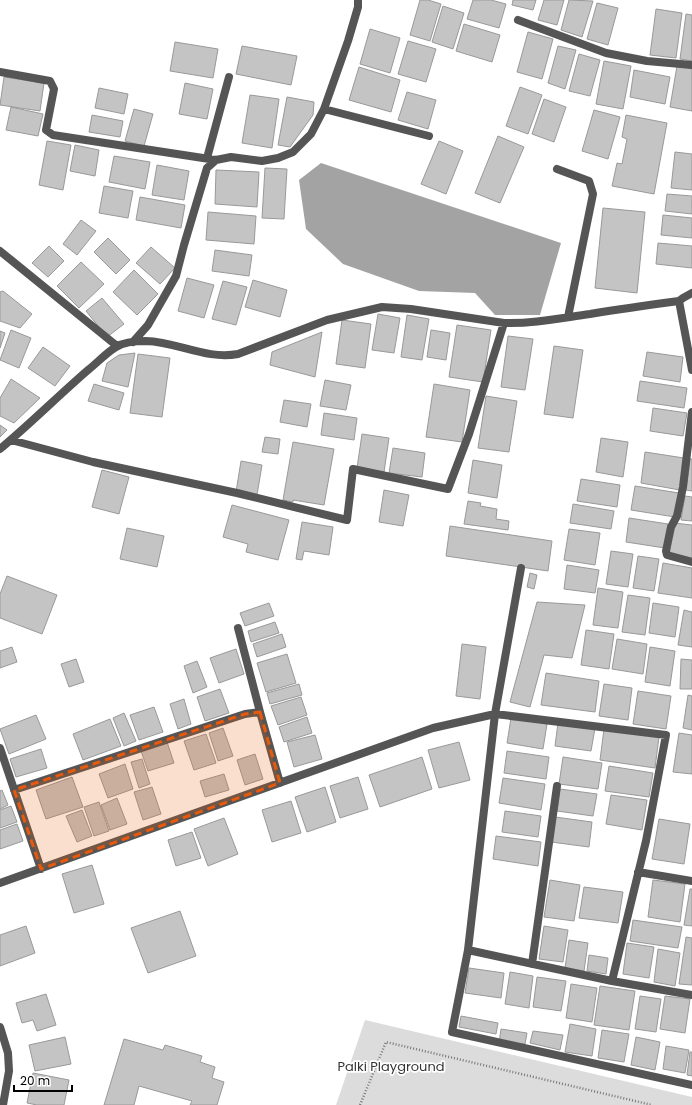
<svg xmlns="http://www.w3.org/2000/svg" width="692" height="1105" viewBox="0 0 692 1105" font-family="Poppins,sans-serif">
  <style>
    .green { fill: #dcdcdc }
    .water { fill: #a3a3a3 }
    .building { fill: #c4c4c4; stroke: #999 }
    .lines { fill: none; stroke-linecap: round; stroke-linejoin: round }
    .path { stroke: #777; stroke-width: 2.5; stroke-dasharray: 1 2; stroke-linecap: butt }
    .minor { stroke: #555; stroke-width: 8 }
    .marked { fill: #e8590c; fill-opacity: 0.2; stroke: #e8590c; stroke-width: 3; stroke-dasharray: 8 5; stroke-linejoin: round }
    .labels { text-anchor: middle; stroke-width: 3.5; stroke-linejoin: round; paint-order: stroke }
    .park-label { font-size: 13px; fill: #333; stroke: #fff }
  </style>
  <rect width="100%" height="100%" fill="#fff"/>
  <path class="green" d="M365 1020 692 1097V1105H336Z"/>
  <path class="water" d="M321 163 561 243 540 315H495L475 293 419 291 343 264 306 229 299 180Z"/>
  <path class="building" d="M420 0H428L441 4 430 41 410 35Z
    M473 0H491L506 4 499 28 467 19Z
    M513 0H536L533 10 512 5Z
    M544 0H564L557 25 538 20Z
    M569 0 593 1 582 37 561 30Z
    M597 3 618 8 608 45 587 39Z
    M443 6 464 13 453 49 432 42Z
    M656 9 682 13 676 58 650 55Z
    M686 14 692 15V61L680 59Z
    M464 24 500 35 492 62 456 51Z
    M370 29 400 38 390 73 360 64Z
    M528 32 553 39 542 79 517 72Z
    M408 41 436 49 426 82 398 74Z
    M175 42 218 49 213 78 170 71Z
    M242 46 297 56 291 85 236 74Z
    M558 46 576 50 565 89 548 83Z
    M579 54 600 60 590 96 569 91Z
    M604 61 631 66 623 109 596 104Z
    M677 66 692 69V111L670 107Z
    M359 67 400 80 391 112 349 100Z
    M634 70 670 77 665 104 630 97Z
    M4 77 44 83 40 111 0 105Z
    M185 83 213 89 207 119 179 114Z
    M520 87 542 95 528 134 506 126Z
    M99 88 128 94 124 114 95 108Z
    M407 92 436 100 428 129 398 120Z
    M250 95 279 99 272 148 242 143Z
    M287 97 314 102 313 115 290 147 278 145Z
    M544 99 566 107 554 142 532 134Z
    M11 107 43 114 38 136 6 130Z
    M134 109 153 114 144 146 125 141Z
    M594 110 620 117 608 159 582 151Z
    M92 115 123 121 120 137 89 132Z
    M626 115 667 123 654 194 612 186 617 163 622 164 627 139 622 137Z
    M498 136 524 147 500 203 475 193Z
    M47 141 71 145 63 190 39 185Z
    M439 141 463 151 446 194 421 184Z
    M75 145 99 150 95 176 70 171Z
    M675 152 692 154V190L671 188Z
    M114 156 150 162 145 189 109 182Z
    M157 165 189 171 184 200 152 195Z
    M265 168 287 169 284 219 262 218Z
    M216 170 259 172 257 207 215 204Z
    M104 186 133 191 128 218 99 213Z
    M667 194 692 196V214L665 211Z
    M140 197 185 205 181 228 136 220Z
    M603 208 645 212 637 293 595 288Z
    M208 212 256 216 254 244 206 240Z
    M663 215 692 218V238L661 235Z
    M81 220 96 231 77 255 63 244Z
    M108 238 130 260 116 274 94 252Z
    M658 243 692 246V268L656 264Z
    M49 246 64 261 48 277 32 263Z
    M151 247 175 268 160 284 136 263Z
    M215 250 252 255 249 276 212 271Z
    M81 262 104 284 79 308 57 286Z
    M134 270 158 294 137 315 113 292Z
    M187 278 214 285 204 318 178 311Z
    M253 280 287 290 280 317 245 307Z
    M223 281 247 287 236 325 212 319Z
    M3 291 32 314 20 328 0 321V292Z
    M102 298 124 324 107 337 86 311Z
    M378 314 400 318 394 353 372 350Z
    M407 315 429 319 422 360 401 357Z
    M342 320 371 324 365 368 336 364Z
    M457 325 491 330 483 382 449 377Z
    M11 330 31 338 19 368 0 360Z
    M431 330 450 333 446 360 427 357Z
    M0 331 5 333 0 348Z
    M322 332 315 377 270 365 272 352Z
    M508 336 533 339 525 390 501 387Z
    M554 346 583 350 573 418 544 414Z
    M43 347 70 366 55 386 28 368Z
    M647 352 683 357 680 382 643 376Z
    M135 353 128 387 102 381 107 363 119 355Z
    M138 354 170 358 162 417 130 413Z
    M11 379 40 398 14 423 0 416V398Z
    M325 380 351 385 346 410 320 406Z
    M640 381 687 388 684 408 637 401Z
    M94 384 124 393 119 410 88 401Z
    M434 384 470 390 462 442 426 437Z
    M486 396 517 401 509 452 478 448Z
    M284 400 311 404 307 427 280 422Z
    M653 408 687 413 683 436 650 431Z
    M324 413 357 418 354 440 321 435Z
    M0 425 7 430 0 437Z
    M362 434 389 438 384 472 357 468Z
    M265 437 280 439 278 454 262 452Z
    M601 438 628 442 623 477 596 472Z
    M293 442 334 449 324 505 293 500V502L283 500Z
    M393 448 425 453 422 477 389 473Z
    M645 452 684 458 680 490 641 483Z
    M690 459H692V491L686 490Z
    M473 460 502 465 497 498 468 493Z
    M241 461 262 465 257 495 236 492Z
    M102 470 129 477 119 514 92 507Z
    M581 479 620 485 617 507 577 501Z
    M635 486 679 493 675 517 631 510Z
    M384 490 409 495 403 526 379 522Z
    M685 496 692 497V521L681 520Z
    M468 501 481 503 480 506 497 509 496 519 509 521 508 530 464 524Z
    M573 504 614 511 611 529 570 523Z
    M232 505 289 520 278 560 246 552 248 544 223 537Z
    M629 518 668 524 665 548 626 542Z
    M302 522 333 527 329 555 304 551 302 560 296 559Z
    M674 523 692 525V558L669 554Z
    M450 526 552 541 548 571 446 556Z
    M127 528 164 536 157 567 120 559Z
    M569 529 600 533 595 565 564 560Z
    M611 551 633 554 628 587 606 584Z
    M638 556 659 559 654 591 633 588Z
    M663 563 692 568V598L658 593Z
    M567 565 599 570 595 593 564 589Z
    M530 573 537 575 534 589 527 587Z
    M7 576 57 595 42 634 0 618V594Z
    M598 588 623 592 618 628 593 625Z
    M628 595 650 598 645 635 622 632Z
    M537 602 585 605 572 658 544 655 530 707 510 702Z
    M269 603 274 616 245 626 240 613Z
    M653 603 679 607 675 637 649 633Z
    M684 610 692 612V647L678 645Z
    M275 622 279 633 251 642 248 631Z
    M586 630 614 634 609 669 581 665Z
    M282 634 286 647 257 657 253 644Z
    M617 639 647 644 643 674 612 669Z
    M462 644 486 647 480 699 456 696Z
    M12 647 17 662 0 668V651Z
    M650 647 675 651 670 686 645 682Z
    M236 649 244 674 219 683 210 658Z
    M287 654 296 683 266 692 257 663Z
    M76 659 84 682 69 687 61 664Z
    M681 659 692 660V689H680Z
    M197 661 207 687 193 693 184 666Z
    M546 673 599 681 595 712 541 705Z
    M299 684 302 695 270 704 267 693Z
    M604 684 632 688 628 720 599 716Z
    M220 689 229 713 205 721 197 697Z
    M638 691 671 696 666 729 633 724Z
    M688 695 692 696V730L683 728Z
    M301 697 307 715 278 725 271 706Z
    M184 699 191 724 178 729 170 704Z
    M154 707 163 732 139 740 130 715Z
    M124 713 136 741 124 746 113 718Z
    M36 715 46 739 9 754 0 729Z
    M307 717 312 733 284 742 279 727Z
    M511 718 547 724 543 749 507 743Z
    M110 719 121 746 83 760 73 734Z
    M558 723 595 728 591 751 555 746Z
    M223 728 233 756 218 761 209 733Z
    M604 729 659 737 655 768 600 760Z
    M679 733 692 735V774L673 772Z
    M206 734 216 763 194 770 184 741Z
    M315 735 322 759 294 767 287 742Z
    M167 742 174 763 148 771 141 751Z
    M459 742 470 780 439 788 428 750Z
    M41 749 47 768 16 777 10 759Z
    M507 751 549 757 546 779 504 773Z
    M255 754 263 779 245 785 237 760Z
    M422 757 432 789 380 807 369 775Z
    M563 757 602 763 598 789 559 784Z
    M142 759 150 784 139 788 131 762Z
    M125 764 133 789 108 798 99 774Z
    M609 766 653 773 649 797 605 791Z
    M224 774 229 790 205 797 200 781Z
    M72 777 83 807 46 819 36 790Z
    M358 777 368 809 340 818 330 786Z
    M503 778 545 784 541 810 499 803Z
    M152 787 161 814 143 820 134 792Z
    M325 787 336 822 307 832 295 797Z
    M560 789 597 794 593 816 557 811Z
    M2 790 8 805 0 809V791Z
    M611 795 647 800 642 830 606 824Z
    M117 798 127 824 110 830 101 805Z
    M291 801 301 833 272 842 262 810Z
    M99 802 109 831 94 836 84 807Z
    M11 806 17 822 0 828V810Z
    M82 810 92 836 77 842 66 816Z
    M505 811 541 816 538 837 502 832Z
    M555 817 592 822 589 847 551 842Z
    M224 818 238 854 208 866 194 829Z
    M659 819 690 824 684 864 652 859Z
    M17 824 23 841 0 849V830Z
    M192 832 201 858 176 866 168 840Z
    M496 836 541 842 538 866 493 859Z
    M92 865 104 904 74 913 62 874Z
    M550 880 580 885 574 921 544 917Z
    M653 880 685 884 680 922 648 917Z
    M584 887 623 892 618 923 579 918Z
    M690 889H692V926L684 925Z
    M180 911 196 956 148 973 131 928Z
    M633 920 682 927 678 948 630 941Z
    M26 926 35 953 0 966V935Z
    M544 926 568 930 563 962 539 959Z
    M686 937 692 938V985L679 984Z
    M569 940 588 943 584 971 565 968Z
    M627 943 654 947 649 978 623 974Z
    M658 949 680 953 675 986 654 982Z
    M589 955 608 958 606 974 587 971Z
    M469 968 504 973 501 998 465 993Z
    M510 972 533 976 529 1008 505 1004Z
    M537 977 566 981 561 1011 533 1007Z
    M571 984 597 988 592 1022 566 1018Z
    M600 986 635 991 629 1030 594 1025Z
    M46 994 56 1025 37 1031 33 1020 22 1023 16 1003Z
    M640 996 661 999 656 1032 635 1029Z
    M665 996 690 999 685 1033 660 1029Z
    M461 1016 498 1023 496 1034 459 1027Z
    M570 1024 596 1029 592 1056 565 1052Z
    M501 1029 527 1033 525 1044 499 1043Z
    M602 1030 629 1034 624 1062 598 1058Z
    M533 1031 563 1035 560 1050 530 1043Z
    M65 1037 71 1064 35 1071 29 1045Z
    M636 1037 660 1042 655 1070 631 1065Z
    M124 1039 163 1050 165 1045 202 1056 200 1062 215 1067 212 1078 224 1082 217 1105H190L192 1101 139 1086 134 1105H104Z
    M666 1046 689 1050 685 1073 663 1069Z
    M690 1052H692V1076L687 1075Z
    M33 1073 69 1080 64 1105H37L27 1103Z"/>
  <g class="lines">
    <path class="path" d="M360 1105 386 1042 652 1105"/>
    <path class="minor" d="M518 20 606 53 647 61 692 65
      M0 72 50 81 54 89 46 130 53 135 216 160 231 157 262 161 278 158 293 152 311 134 324 109 348 41 358 7V0
      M324 109 429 136
      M207 158 229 77
      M557 169 589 181 593 194 568 317
      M0 251 117 346
      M679 301 692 370
      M133 342 148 325 176 276 184 245 207 168 216 160
      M692 412 683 487 677 516 671 527 666 551 667 555 692 562
      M11 440 93 462 237 493 347 520 353 469 448 489 469 434 504 323
      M0 449C30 424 58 396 88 370 97 363 106 353 116 347 124 342 137 341 146 341 178 342 206 360 238 354L327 320 382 307 411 309 504 323C533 324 561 318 590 314 620 309 649 305 679 301L683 298 692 293
      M521 568 495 714 468 950 452 1032 692 1085
      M238 628 260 712
      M0 748 41 869
      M14 790 245 714 260 712 280 783
      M638 872 692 881
      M0 883 433 728 495 714 666 735 646 841 612 981 692 995
      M468 950 612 981
      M532 964 557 786
      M0 1027 8 1053 9 1071 3 1105"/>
  </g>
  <path class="marked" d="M260 712 280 783 41 869 14 790 245 714Z"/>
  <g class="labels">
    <g class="park-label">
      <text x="391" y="1071">Palki Playground</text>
    </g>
  </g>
  <path d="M14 1085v6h58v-6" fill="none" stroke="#000000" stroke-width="2"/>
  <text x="20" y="1085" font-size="12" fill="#000000" stroke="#ffffff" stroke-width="3" paint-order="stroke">20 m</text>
</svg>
